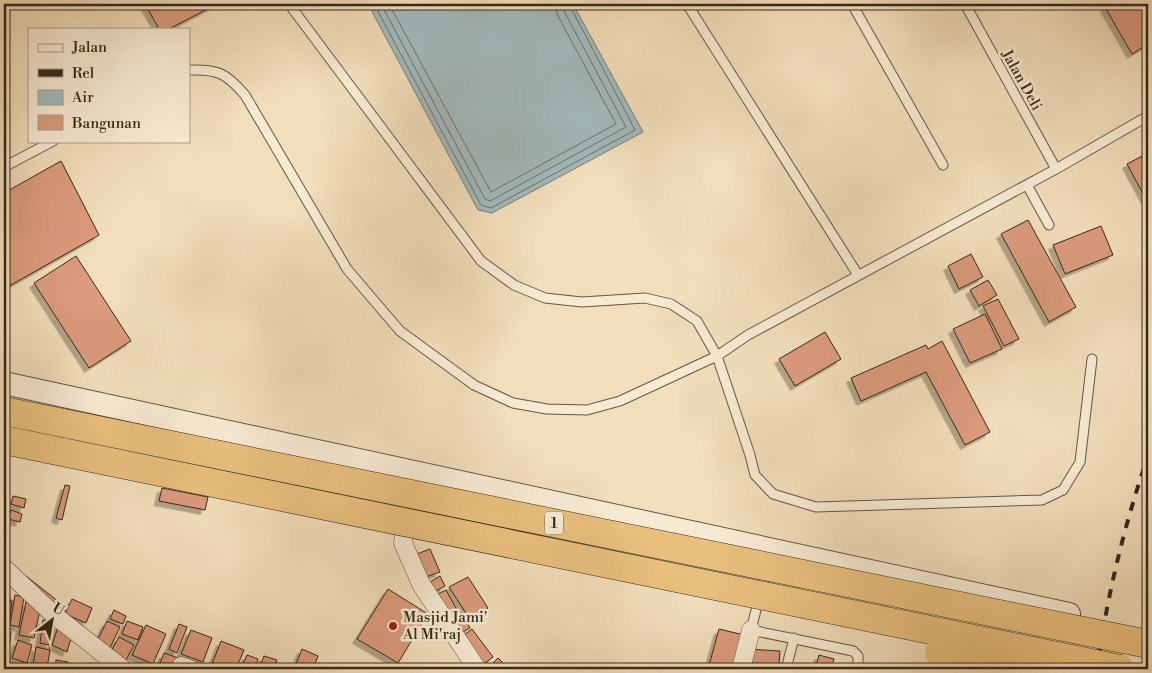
<svg xmlns="http://www.w3.org/2000/svg" width="1152" height="673" viewBox="0 0 1152 673" font-family="'Libre Bodoni',serif">
  <style>
    .water { fill: #a2b9bc; stroke: #777f7b }
    .pier { fill: #f2debb }
    .lines { fill: none; stroke-linecap: round; stroke-linejoin: round }
    .shore { stroke: #6c706a; stroke-width: 1 }
    .building { fill: #db9b7b; stroke: #362819; filter: url(#shadow) }
    .service-casing { stroke: #655642; stroke-width: 11 }
    .minor-casing { stroke: #655642; stroke-width: 19 }
    .tertiary-casing { stroke: #655642; stroke-width: 24 }
    .trunk-casing { stroke: #362819; stroke-width: 29 }
    .service { stroke: #f7ead3; stroke-width: 9 }
    .minor { stroke: #f7ead3; stroke-width: 18 }
    .tertiary { stroke: #f7ead3; stroke-width: 22 }
    .trunk { stroke: #e9bf7e; stroke-width: 28 }
    .rail { stroke: #362819; stroke-width: 4; stroke-dasharray: 9 9; stroke-linecap: butt }
    .trunk-bridge-casing { stroke: #362819; stroke-width: 29; stroke-linecap: butt }
    .trunk-bridge { stroke: #e9bf7e; stroke-width: 28 }
    .poi-dot { fill: #8f2418; stroke: #f7ead3; stroke-width: 2 }
    .labels { text-anchor: middle; stroke-width: 5; stroke-linejoin: round; paint-order: stroke }
    .shield { fill: #f7ead3; stroke: #706251; stroke-width: 1 }
    .shield-label { font-size: 14px; font-weight: bold; fill: #362819 }
    .street-label { font-size: 15px; fill: #362819; stroke: #f7ead3 }
    .poi-label { font-size: 15px; fill: #362819; stroke: #f7ead3; text-anchor: start }
  </style>
  <defs>
    <filter id="shadow"><feDropShadow dx="-4.5" dy="4.5" stdDeviation="0" flood-color="#0004"/></filter>
  </defs>
  <rect width="100%" height="100%" fill="#f2debb"/>
  <filter id="stains"><feTurbulence type="fractalNoise" baseFrequency=".004" numOctaves="4"/><feColorMatrix values="0 0 0 0 .2 0 0 0 0 .09 0 0 0 0 .02 0 0 0 .5 -.17"/></filter>
  <radialGradient id="worn" r=".72"><stop offset=".6" stop-color="#630" stop-opacity="0"/><stop offset="1" stop-color="#630" stop-opacity=".3"/></radialGradient>
  <path class="water" d="M368 4H573L643 132 492 213 478 210Z"/>
  <path class="pier" d="M4 4H57L4 33Z"/>
  <g class="lines">
    <path class="shore" d="M374 4 481 205 491 208 635 130 569 4
      M381 4 485 199 490 201 626 127 564 11 562 4
      M389 4 491 192 616 124 557 14 555 4"/>
  </g>
  <path class="building" d="M145 4H217L169 29H159Z
    M1103 4H1148V44L1132 54Z
    M1148 153V203L1127 164Z
    M61 161 99 235 4 289V193Z
    M1028 220 1076 307 1049 322 1001 234Z
    M1101 226 1113 255 1065 274 1053 245Z
    M971 254 983 277 959 289 948 266Z
    M76 256 131 341 89 368 34 283Z
    M988 280 997 295 979 306 970 290Z
    M998 299 1019 339 1004 346 983 306Z
    M985 314 1002 349 970 363 953 329Z
    M825 332 841 359 795 386 779 359Z
    M942 341 990 432 965 445 926 372 861 401 851 378 926 345 928 349Z
    M65 485 70 486 62 520 56 518Z
    M162 488 208 497 205 510 159 501Z
    M13 496 26 499 24 508 11 504Z
    M11 510 22 514 20 522 8 519Z
    M430 549 440 572 423 578 414 555Z
    M26 576 59 602 52 610 20 583Z
    M440 576 445 586 432 593 427 584Z
    M468 577 488 608 469 618 449 587Z
    M388 589 428 614 398 663 357 639Z
    M446 590 457 610 445 617 434 596Z
    M15 595 24 597 19 627 10 625Z
    M72 599 92 608 86 623 65 614Z
    M6 600 12 601 9 626 4 625Z
    M26 602 41 605 34 638 19 635Z
    M114 610 126 616 123 624 110 619Z
    M461 612 470 628 459 634 450 619Z
    M43 620 54 622 50 645 40 643Z
    M107 621 120 627 110 648 97 641Z
    M127 621 143 627 138 640 122 634Z
    M59 624 73 631 67 652 52 645Z
    M179 624 187 627 177 653 169 649Z
    M146 625 166 634 153 664 132 655Z
    M472 629 493 657 481 666 459 639Z
    M719 629 744 635 735 669H708Z
    M191 630 212 638 203 662 181 654Z
    M4 631 11 632 8 658 4 657Z
    M119 637 134 645 125 662 110 653Z
    M18 640 32 645 27 663 12 658Z
    M221 641 244 650 236 669H224L212 664Z
    M36 647 50 650 47 668 33 666Z
    M302 649 318 656 313 669H294Z
    M747 649 780 651 779 664 747 663Z
    M164 653 181 659 177 669H158Z
    M247 655 258 659 254 669H241Z
    M819 655 834 659 831 669H815Z
    M264 656 277 660 274 669H259Z
    M498 658 509 669H487Z
    M56 660 68 662 67 669H55Z
    M6 664H20V669H6Z"/>
  <g class="lines">
    <defs>
      <path id="service" d="M687 4 858 275
        M852 4 943 165
        M965 4 1056 169
        M292 8 481 261 514 285 545 298 582 302 645 298 671 304 697 321 717 356 750 455 755 475 773 494 816 507 1042 500 1063 490 1080 462 1092 359
        M189 70C218 69 226 73 245 95L347 269 400 331 474 385 513 403 547 409 587 410 620 401 717 356 748 335 1056 169 1148 116
        M4 167 53 141
        M1027 185 1049 225
        M766 570 751 630 853 651 858 656V669
        M786 669 794 638"/>
      <path id="minor" d="M411 483 403 543 421 584 477 669
        M4 568 54 615 123 669
        M181 666 190 669
        M741 669 751 630"/>
      <path id="tertiary" d="M4 383 1069 614"/>
      <path id="trunk" d="M1103 635 1148 644"/>
    </defs>
    <use href="#service" class="service-casing"/>
    <use href="#minor" class="minor-casing"/>
    <use href="#tertiary" class="tertiary-casing"/>
    <use href="#trunk" class="trunk-casing"/>
    <use href="#service" class="service"/>
    <use href="#minor" class="minor"/>
    <use href="#tertiary" class="tertiary"/>
    <use href="#trunk" class="trunk"/>
    <path class="rail" d="M1097 669C1107 596 1124 526 1148 456"/>
    <defs>
      <path id="trunk-bridge" d="M4 411 1103 635
        M4 440 1120 669
        M939 652 1020 669"/>
    </defs>
    <use href="#trunk-bridge" class="trunk-bridge-casing"/>
    <use href="#trunk-bridge" class="trunk-bridge"/>
  </g>
  <circle class="poi-dot" cx="393" cy="626" r="5"/>
  <g class="labels">
    <rect class="shield" x="545" y="511.5" width="18" height="23" rx="4"/>
    <g class="shield-label">
      <text x="554" y="528">1</text>
    </g>
    <g class="street-label">
      <text transform="translate(1022 80) rotate(61)" y="5">Jalan Deli</text>
    </g>
    <g class="poi-label">
      <text x="403" y="622">Masjid Jami'<tspan x="403" dy="17">Al Mi'raj</tspan></text>
    </g>
  </g>
  <rect width="1152" height="673" fill="none" stroke="#f2debb" stroke-width="20"/>
  <rect x="5" y="5" width="1142" height="663" fill="none" stroke="#362819" stroke-width="2.5"/>
  <rect x="10" y="10" width="1132" height="653" fill="none" stroke="#362819"/>
  <rect x="28" y="28" width="162" height="115" fill="#f7ead3" stroke="#aa9c89"/>
  <rect x="38" y="44" width="25" height="8" fill="#f7ead3" stroke="#aa9c89"/>
  <text x="72" y="52" font-size="15" fill="#362819">Jalan</text>
  <rect x="38" y="69" width="25" height="8" fill="#362819" stroke="#aa9c89"/>
  <text x="72" y="78" font-size="15" fill="#362819">Rel</text>
  <rect x="38" y="90" width="25" height="15" fill="#a2b9bc" stroke="#aa9c89"/>
  <text x="72" y="102" font-size="15" fill="#362819">Air</text>
  <rect x="38" y="115" width="25" height="15" fill="#db9b7b" stroke="#aa9c89"/>
  <text x="72" y="128" font-size="15" fill="#362819">Bangunan</text>
  <g transform="translate(52 620) rotate(31)" stroke="#f7ead3" stroke-width="4" paint-order="stroke">
  <path d="M0-4L9 19L0 12L-9 19Z" fill="#362819"/>
  <text y="-8" font-size="14" font-weight="bold" text-anchor="middle" fill="#362819">U</text>
  </g>
  <rect width="100%" height="100%" filter="url(#stains)"/>
  <rect width="100%" height="100%" fill="url(#worn)"/>
</svg>
